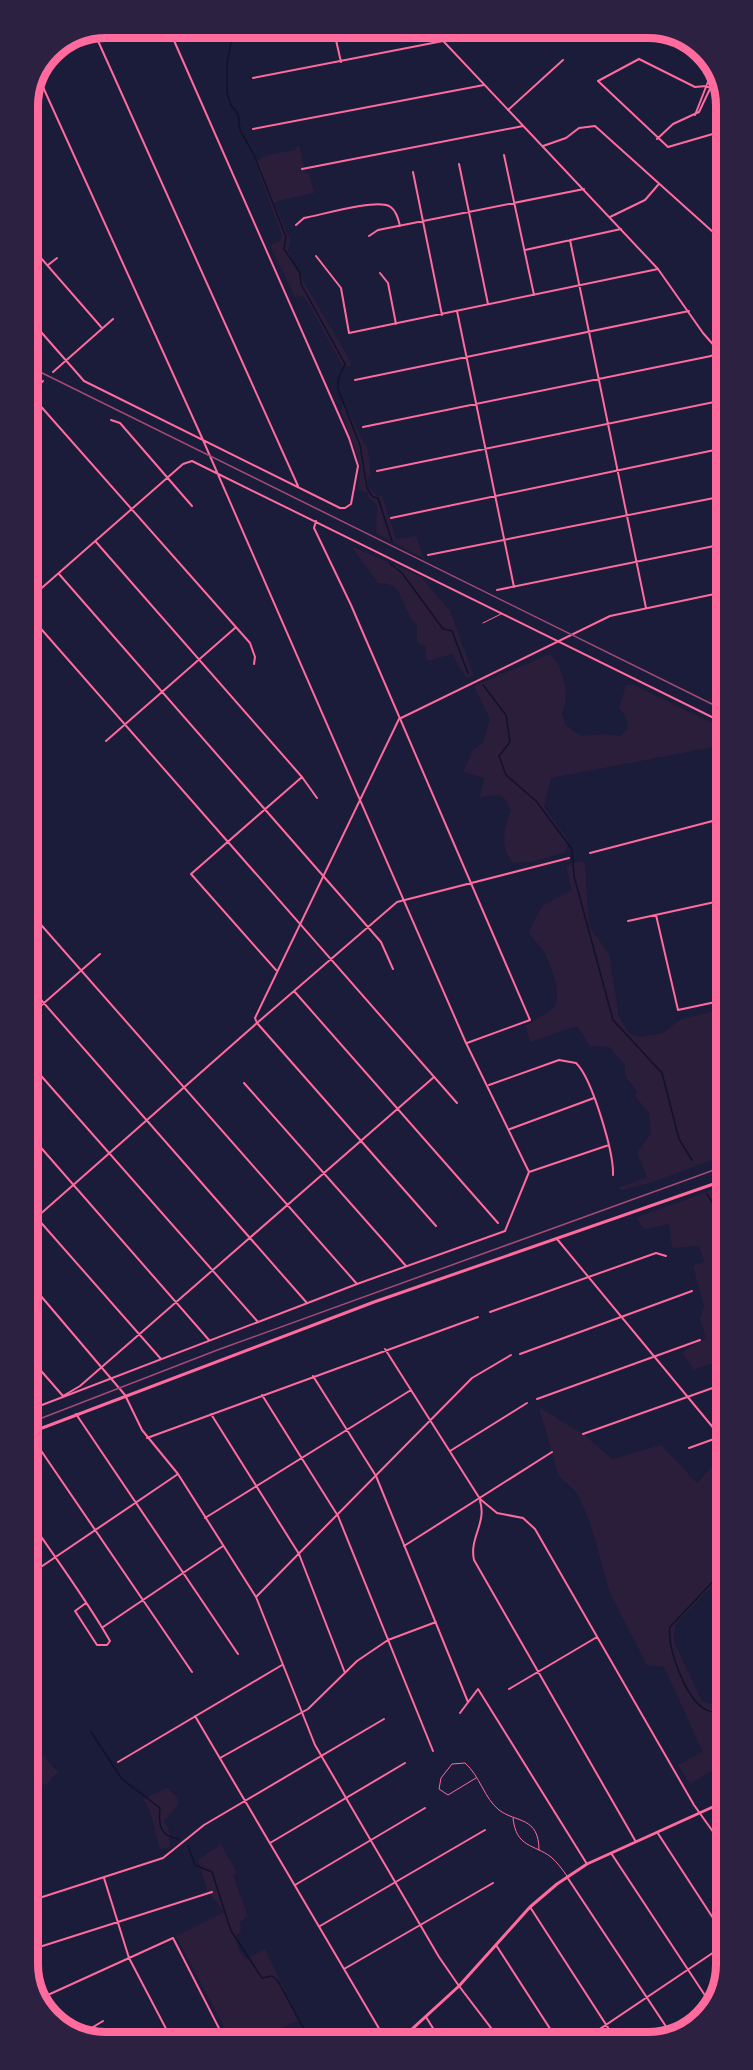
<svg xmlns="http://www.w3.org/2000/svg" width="753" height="2070" viewBox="0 0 753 2070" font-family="Raleway,sans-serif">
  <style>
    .green { fill: #2a1e3b }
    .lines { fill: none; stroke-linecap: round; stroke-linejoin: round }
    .stream { stroke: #12122b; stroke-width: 1.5 }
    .service { stroke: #ff6b9d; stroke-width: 1 }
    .minor { stroke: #ff6b9d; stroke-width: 2 }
    .tertiary { stroke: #ff6b9d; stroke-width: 2 }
    .secondary { stroke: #ff6b9d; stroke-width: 3 }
    .primary { stroke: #ff6b9d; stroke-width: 3 }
    .rail { stroke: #a44b75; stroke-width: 1.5 }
    .rim { fill: none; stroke: #ff6b9d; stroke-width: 8 }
  </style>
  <rect width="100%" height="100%" fill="#1b1b3a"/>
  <path class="green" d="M295 147H300L305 173H309L314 193 274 202 290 240 288 251 297 270 351 362 350 367 342 365 307 301 302 296 295 297 271 248 272 244 280 241 282 236 255 162 266 155 296 150Z
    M343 402 368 450 371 475 367 479 368 486 377 496 382 495 396 539 416 536 424 559 376 533 377 504 369 499 368 493 358 490 361 466 341 412Z
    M351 546 420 576 450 611 474 676 466 678 452 654 428 661 425 656 426 647C414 643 417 637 417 626 400 608 405 581 378 583Z
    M550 654C564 668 570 695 562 713L566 726 582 736 601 734 620 736 628 729 626 716 619 708 626 685H634L724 729V745L551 778 544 807 568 840 566 852 532 862 513 863C500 848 503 828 511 811L506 800 499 795 480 797 484 778 463 772 473 750 483 743 490 719 474 686Z
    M579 861 585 863 589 926 609 954 619 1017 629 1033 639 1037 663 1033 681 1019 725 1009V1155L650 1183 621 1190 618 1188 647 1177 637 1153 651 1133 649 1112 635 1097 637 1091 625 1076V1065L609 1047 590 1046 577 1026 530 1042 526 1026C534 1019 549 1014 554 1007 563 994 550 961 542 949 537 941 531 940 529 931L543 905 572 890 566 867Z
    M725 1185V1381L716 1362 694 1370 682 1352 706 1338 700 1319 704 1306 693 1266 704 1262 699 1246 672 1248 669 1224 644 1229 636 1218Z
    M539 1407 583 1434 612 1459 661 1445 697 1483 725 1453V1572L675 1625 674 1642 702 1701 726 1709V1747L722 1749 726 1762 690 1784 678 1765 703 1752 664 1667 647 1665 610 1593 591 1526 578 1494 558 1475Z
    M29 1740 58 1772 45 1786 29 1771Z
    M167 1788 177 1797 178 1805 164 1821 169 1830 170 1847 160 1849 150 1811 143 1799Z
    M221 1844 237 1873 233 1875 248 1916 240 1922 241 1932 236 1935 239 1950 246 1959 265 1949 299 2020 252 2042H232L176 1936 224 1912 207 1890 198 1860Z"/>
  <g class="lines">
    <path class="stream" d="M234 27 227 64V93L231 105 238 114 240 130 254 155 286 237 284 249 300 273 301 284 345 364 338 380V389L360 445 367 488 373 497 378 498 392 541
      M389 563 402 573 443 629 452 631 468 673
      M483 685 506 715 510 742 499 756 506 775 536 801 572 849 574 876 613 1020 662 1073 679 1139 692 1160
      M707 1194 725 1222
      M725 1508V1523
      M725 1535V1536
      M725 1563 718 1576 670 1627C667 1648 685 1696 703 1708 709 1712 719 1714 726 1716
      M91 1732 122 1779 160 1808C158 1826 161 1837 179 1839
      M188 1846 195 1865 212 1872 231 1931 262 1978 272 1976 278 1981 301 2024 313 2042"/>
    <path class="service" d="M483 623 501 614
      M476 1778 448 1795 439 1789 441 1778 452 1764 465 1763C480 1776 484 1798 499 1810 516 1823 539 1816 539 1850
      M513 1818C516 1848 534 1844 551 1857 557 1862 562 1869 567 1876"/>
    <path class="minor" d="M333 27 341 62
      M94 32 298 486
      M38 76 203 440 466 1043 529 1172 505 1231
      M253 78 443 41
      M723 94 706 86 695 87 639 59 598 81 668 147 723 131
      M508 110 563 60
      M695 115 713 69
      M253 129 484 85
      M657 139 673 124 699 112 717 74
      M543 146 566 138 579 128 595 126 723 241
      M504 155 534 295
      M459 164 488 304
      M302 169 523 126
      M413 172 442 315
      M610 217 645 200 658 185
      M296 225 304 218C321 215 375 199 389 206 396 210 398 218 400 226
      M369 236 378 230 584 189
      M570 240 646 608
      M27 242 102 328
      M525 250 621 229
      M316 256 341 288 349 333 658 269
      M48 265 57 258
      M380 273 388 283 396 324
      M457 311 514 587
      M27 316 84 381 340 508H345L351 504 358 466 349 438 168 27
      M53 372 113 319
      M355 380 689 311
      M29 393 250 643 255 657 254 664
      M28 395 43 381
      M111 420 120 423 192 506
      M363 427 711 356 724 348
      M377 471 724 400
      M391 518 724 448
      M316 521 314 528 351 605 530 1020 467 1043
      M96 542 302 777 317 798
      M428 555 724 496
      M59 574 381 942 393 969
      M497 590 724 544
      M28 600 183 464 192 461 724 723
      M28 614 457 1103
      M106 741 235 628
      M590 853 724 818
      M28 910 357 1284
      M656 915 678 1010 725 1000
      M628 921 724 900
      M276 970 191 874 302 777
      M28 985 307 1303
      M294 991 498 1223
      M28 1017 100 954
      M28 1061 258 1322
      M244 1083 406 1266
      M489 1085 559 1060 576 1063C592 1078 614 1153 613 1175
      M510 1129 594 1098
      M29 1134 209 1340
      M529 1172 609 1145
      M29 1209 161 1359
      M436 1226 257 1023 397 902 569 858
      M490 1312 656 1253 666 1256
      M385 1349 480 1499 497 1513 523 1518 535 1529 694 1805 726 1850
      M520 1354 692 1291
      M29 1357 63 1396 80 1386 434 1077
      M313 1376 376 1476 468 1702
      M262 1395 338 1516 433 1751
      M537 1399 700 1340
      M76 1414 238 1654
      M211 1414 299 1554 345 1673
      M29 1433 192 1672
      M583 1434 721 1385
      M147 1438 478 1317
      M689 1448 725 1435
      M450 1451 527 1403
      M480 1501C487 1523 469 1538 474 1560L636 1842
      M205 1518 411 1390
      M29 1519C56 1559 86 1599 110 1641L107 1645H97L75 1611 86 1603
      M404 1546 552 1452
      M29 1575 178 1474
      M256 1597 472 1378 511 1355
      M103 1627 223 1546
      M509 1689 597 1637
      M460 1713 478 1689 587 1864
      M195 1716 387 2042
      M220 1758 308 1709 357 1661 388 1640 436 1622
      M118 1762 282 1665
      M30 1830 36 1827
      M657 1832 726 1938
      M270 1843 405 1763
      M611 1853 712 2006
      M567 1877 673 2037
      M104 1878 129 1958 173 2042
      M295 1885 425 1808
      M30 1901 163 1858 204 1825 384 1719
      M530 1907 616 2040
      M320 1926 485 1830
      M496 1945 558 2041
      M30 1950 212 1892
      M344 1969 493 1883
      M459 1986 501 2041
      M39 1999 173 1938 226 2042
      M426 2017 441 2041
      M80 2035 103 2021
      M582 2041 726 1944"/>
    <path class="tertiary" d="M430 27 658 269 703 333 724 357
      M29 1224 257 1023 255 1018 399 719 610 616 724 592
      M557 1239 725 1442
      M29 1282 125 1395 142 1430 178 1474 256 1597 315 1745 439 1957 459 1986
      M29 1410 357 1284 505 1231"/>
    <path class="secondary" d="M29 1433 374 1302 725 1180
      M42 2004 65 2030"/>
    <path class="primary" d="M644 27 705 56
      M399 2041 459 1986 530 1907 557 1884 587 1864 726 1801"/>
    <path class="rail" d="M28 366 724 710
      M29 1423 220 1349 725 1166"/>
  </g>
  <path d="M0 0H753V2070H0ZM106 38H648A68 68 0 0 1 716 106V1964A68 68 0 0 1 648 2032H106A68 68 0 0 1 38 1964V106A68 68 0 0 1 106 38Z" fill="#2d2142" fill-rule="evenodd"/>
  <path class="rim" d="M106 38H648A68 68 0 0 1 716 106V1964A68 68 0 0 1 648 2032H106A68 68 0 0 1 38 1964V106A68 68 0 0 1 106 38Z"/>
</svg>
